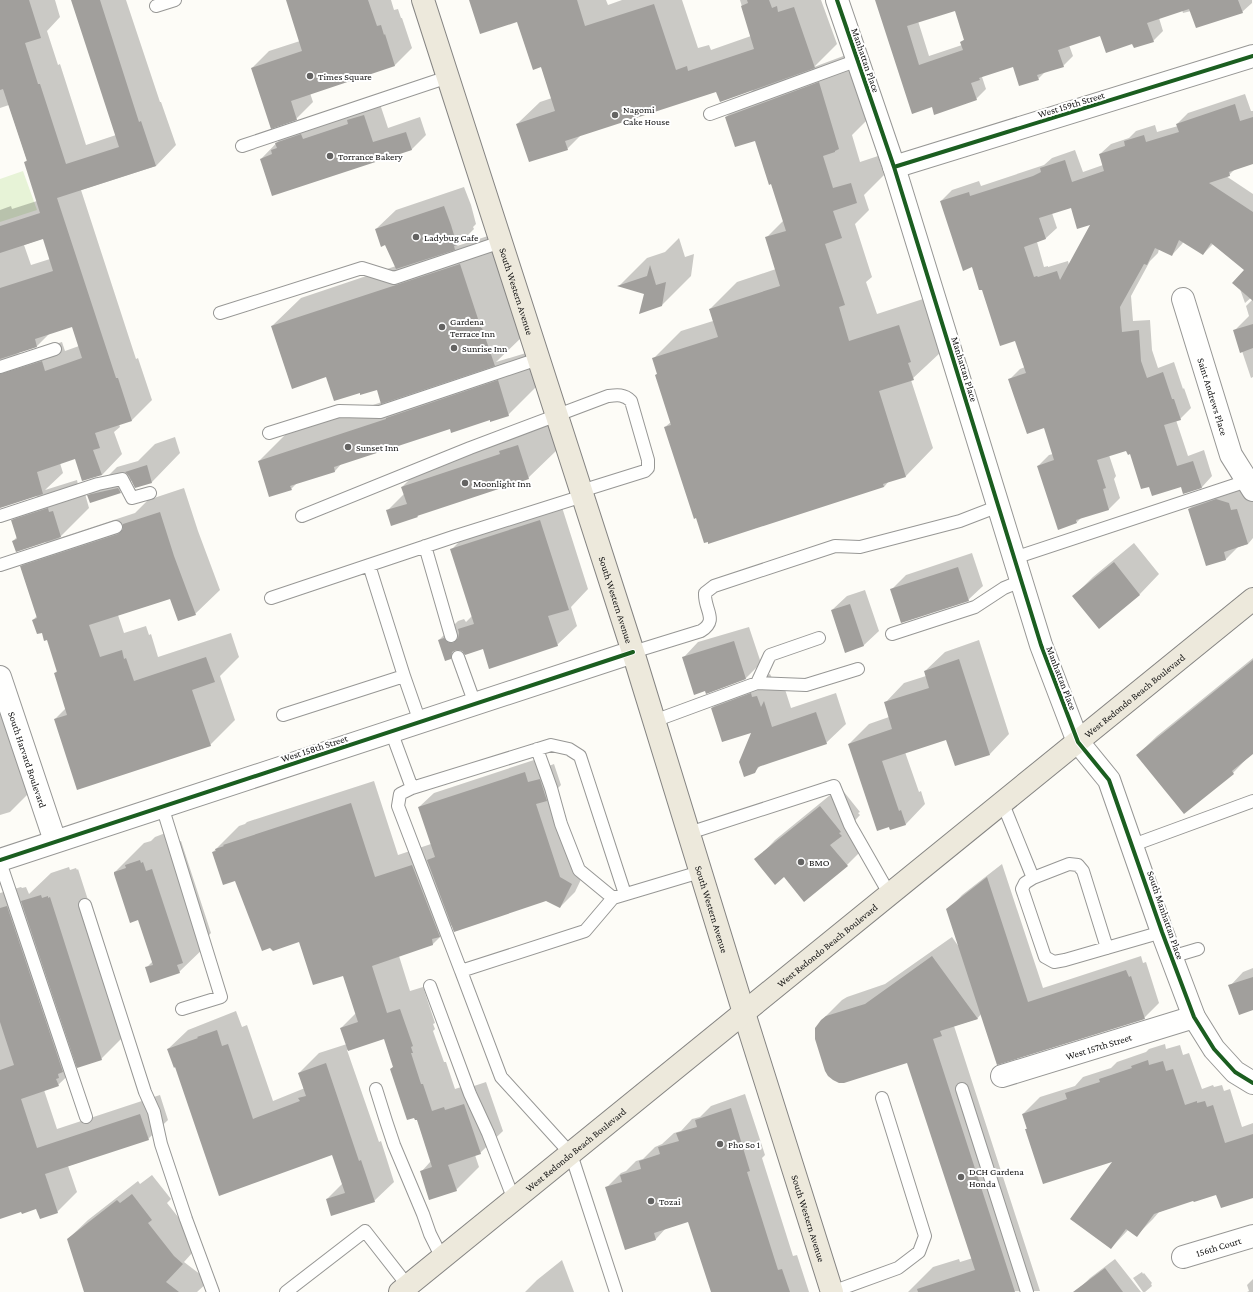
<svg xmlns="http://www.w3.org/2000/svg" width="1253" height="1292" viewBox="0 0 1253 1292" font-family="'Crimson Pro',serif">
  <style>
    .green { fill: #e7f3d7 }
    .shadow { fill: #0003; fill-rule: evenodd }
    .building { fill: #a19f9c; fill-rule: evenodd }
    .lines { fill: none; stroke-linecap: round; stroke-linejoin: round }
    .service-casing { stroke: #979795; stroke-width: 14 }
    .minor-casing { stroke: #979795; stroke-width: 24 }
    .tertiary-casing { stroke: #979795; stroke-width: 24 }
    .primary-casing { stroke: #858482; stroke-width: 24 }
    .service { stroke: #fffffe; stroke-width: 12 }
    .minor { stroke: #fffffe; stroke-width: 22 }
    .tertiary { stroke: #fffffe; stroke-width: 22 }
    .primary { stroke: #ede9dc; stroke-width: 22 }
    .cycleway-casing { stroke: #fff; stroke-width: 6 }
    .cycleway { stroke: #1b5e20; stroke-width: 4 }
    .poi-dot { fill: #646362; stroke: #fff; stroke-width: 1.5 }
    .labels { text-anchor: middle; stroke-width: 4; stroke-linejoin: round; paint-order: stroke }
    .street-label { font-size: 10px; fill: #111; stroke: #fff }
    .poi-label { font-size: 10px; fill: #111; stroke: #fff; text-anchor: start }
  </style>
  <rect width="100%" height="100%" fill="#fdfcf7"/>
  <path class="green" d="M23 171 37 210 0 222V179Z"/>
  <path class="shadow" d="M0 0H55L60 17 47 31 58 65 60 64 86 145 116 135 72 0H126L160 102H161L176 145 156 166 81 190 136 359 138 358 152 400 132 420 119 424 120 427 114 432 122 454 102 475 75 458 60 463 63 473 45 490 77 480 78 485 82 483 89 508 59 538 135 513 148 500 184 488 198 531 220 590 195 614 171 598 118 615 124 633 146 626 149 635 151 634 158 657 231 633 239 657 220 676 235 720 210 745 55 719 66 708 55 673 58 670 48 638 33 620 37 616 21 567 47 541H13L17 537 12 521 38 495 0 503V210L11 206 12 209 37 201 25 162 27 160 9 105 0 108ZM44 238 50 259 31 265 24 245ZM72 325 79 346 65 351 62 342 23 354 16 353 37 346 50 333Z
    M289 0H391L394 10 398 9 401 18H402L412 48 395 65 310 93 313 102 296 119 252 68 269 51 300 41Z
    M470 0H606L608 5 622 0H682L698 48 709 45 711 50 751 36 740 0H821L837 44 814 67 846 55 866 121 852 135 860 162 878 156 884 175 864 195 869 210 855 224 872 277 866 282 877 314 926 298 941 352 911 380 933 448 906 476 889 481 884 487 665 427 671 422 656 375 658 373 653 359 681 331 713 321 710 309 737 282 776 269 766 238 784 220 756 139 726 117 754 89 717 91 582 134 567 149 517 124 540 102 552 98 541 66 518 20Z
    M876 0H1252V3L1242 12 1191 11 1183 13 1182 10 1159 18 1163 31 1153 41 1133 43 1101 35 1069 45 1073 56 1063 66 1046 71 1038 79 1013 65 984 75 982 77 986 89 976 99 932 106ZM955 9 965 39 961 42 962 45 929 56 918 21Z
    M1245 94 1251 111H1253V163L1235 169 1229 175 1226 176 1253 194V296L1245 303 1240 289 1245 270 1213 244 1203 254 1184 241 1182 244 1172 255 1159 249 1158 253 1150 261 1131 296 1133 321 1150 320 1152 350 1158 368 1174 362 1183 389 1184 388 1191 408 1180 419 1176 420 1188 456 1204 450 1212 476 1202 487 1150 486 1131 453 1127 450 1109 455 1116 476 1114 479 1120 498 1109 509 1082 517 1077 522 1038 466 1049 455 1053 454 1045 427 1010 379 1020 369 1025 367 1016 340 982 288 941 201 952 190 979 181 981 186 1044 165 1052 158 1075 150 1083 172 1103 165 1100 154 1111 144 1129 138 1136 131 1155 125 1157 132 1178 126 1177 124 1188 113ZM1071 207 1092 223 1069 265 1068 261 1048 267V266L1044 267 1037 242 1046 238 1057 228 1052 213Z
    M379 101 388 128 420 117 426 135 411 150 261 159 291 128Z
    M464 187 471 205 476 224 473 227 474 229 457 246 488 236 523 336 496 362 526 353 537 386 508 415 450 428 342 463 335 471 297 483 291 489 259 461 287 433 382 402 377 388 360 391 327 376 272 326 301 298 396 266 386 244 376 229 396 210Z
    M679 238 685 257 694 254 691 276 662 305 645 293 619 286 647 258 665 252Z
    M1253 299V377L1251 378 1242 351 1234 331 1249 316 1246 306Z
    M546 417 557 450 528 478 420 513 417 517 387 511 405 493 402 487 431 458Z
    M175 437 180 453 152 482 132 480 120 492 88 496 117 467 138 461 155 444Z
    M1236 480 1253 491V538L1248 544 1238 547 1226 559 1207 565 1189 509 1208 489Z
    M560 501 588 589 571 607 577 626 557 645 483 648 463 650 459 649 450 658 439 640 458 621 464 619 466 622 473 615 451 550 471 530Z
    M1134 543 1159 574 1140 594 1099 627 1074 596 1093 577Z
    M972 553 983 586 968 600 891 590 906 575Z
    M865 590 879 631 864 645 845 651 832 610 847 596Z
    M749 627 761 663 746 678 707 693 684 657 698 642Z
    M979 640 1009 734 990 754 947 738 905 752 919 792 921 791 925 804 906 824 890 829 849 744 869 724 889 717 885 703 904 683 926 676 925 671 945 652Z
    M1253 658V752L1233 773 1137 755 1157 736Z
    M770 674 772 678 777 677 780 686 783 683 791 708 836 693 846 724 826 743 761 765 754 772 753 731 712 708 731 689Z
    M0 701 31 791 10 812 0 815Z
    M540 758 543 768 554 764 561 785 552 794 574 863 586 869 575 892 560 907 546 900 452 925 433 944 399 956 410 991 423 987 435 1023 433 1024 435 1029 433 1031 444 1062H446L455 1089 467 1085 468 1088 486 1082 503 1131 480 1153 475 1155 479 1167 456 1190 421 1172 431 1161 417 1119 391 1069 394 1066 385 1037 347 1050 379 1142 381 1141 394 1182 374 1201 327 1199 343 1183 333 1154 242 1186 176 1066 168 1049 188 1030 236 1011 242 1027 247 1025 273 1101 305 1088 299 1073 319 1053 347 1044 341 1028 356 1013 343 974 300 941 236 880 213 852 239 826 245 824 247 822 374 781 398 855 431 844 419 807 434 793Z
    M840 787 860 812 858 813 860 815 850 826 866 846 847 865 785 876 756 860 775 840Z
    M168 832 175 843 181 841 211 933 206 938 208 944 179 972 146 968 153 961 139 919 115 872 144 843 151 841 155 837Z
    M1002 864 1043 988 1141 956 1143 963 1146 962 1159 1003 1144 1018 981 1014 977 1019 954 1026 1040 1291 908 1292 933 1267 959 1259 960 1262 973 1258 908 1062 822 1020 842 1000 847 997 885 984 952 937 959 947 948 910 962 895Z
    M69 867 70 870 76 868 77 870 78 869 130 1030 101 1059 77 1067 58 1085 44 1090 57 1129 160 1095 168 1120 148 1139 68 1166 77 1192 57 1212 37 1208 22 1211 0 1218V893L21 887 22 888 26 887 29 894 51 873Z
    M1253 968V1009L1230 986 1243 972Z
    M1165 1044 1166 1049 1180 1045 1183 1055 1189 1053 1202 1089 1213 1085 1214 1087 1222 1085 1224 1091 1230 1089 1242 1127 1253 1123V1197L1217 1194 1194 1199 1159 1212 1153 1219 1136 1236 1128 1230 1111 1248 1115 1160 1026 1129 1027 1128 1023 1114 1040 1097 1075 1086 1083 1077 1111 1068 1117 1062 1146 1052 1149 1049Z
    M745 1094 765 1155 762 1158 793 1256 797 1255 809 1292H712L689 1220 667 1227 656 1239 626 1249 606 1188 621 1173 626 1171 636 1161 643 1159 655 1147 662 1144 674 1133 681 1131 692 1119 700 1117 711 1106Z
    M152 1175 171 1199 167 1203 194 1237 201 1243 184 1262 209 1281 197 1292H85L68 1239 88 1220 138 1181 140 1184Z
    M1115 1259 1141 1292H1083L1080 1288 1090 1278Z
    M562 1260 574 1292H525L537 1280Z
    M1142 1272 1143 1274 1144 1273 1152 1283 1151 1284 1152 1286 1145 1292H1143L1133 1278Z
    M1253 1279V1292H1247L1249 1291 1247 1285Z"/>
  <path class="building" d="M0 0H29L41 38 25 43 38 84H40L66 164 119 147 71 0H100L139 122 141 121 156 166 57 198 116 378H118L132 421 95 433 100 448 93 450 102 475 82 481 75 459 37 472 43 494 0 508V374L42 361 45 371 82 358 72 327 35 339 37 347 0 359V288L53 271 43 239 0 253V226L40 213 24 162 27 161 3 89 0 90Z
    M286 0H368L377 26 381 25 384 35 385 34 395 66 291 101 297 120 271 129 251 68 302 51Z
    M469 0H577L585 26 654 4 676 70 687 66 688 71 754 49 741 6 748 3 747 0H769L772 8 777 6 778 12 794 7 815 68 720 102 716 92 565 141 568 150 529 162 516 124 555 111 541 67 533 70 517 22 480 34Z
    M875 0H1238L1243 13 1196 28 1189 9 1147 23 1154 42 1134 48 1132 44 1106 53 1100 36 1058 50 1064 67 1037 75 1039 80 1019 86 1013 67 979 78 980 80 971 83 977 100 934 115 932 107 912 114ZM955 11 964 40 960 42 963 50 919 65 907 26Z
    M819 82 839 149 835 151V152L823 156 833 188 851 183 857 203 833 211 842 238 825 244 845 305 839 307 849 341 899 325 911 362 908 363 914 380 879 391 906 477 883 484 884 487 708 544V542L704 543 696 518 694 519 664 427 671 425 655 375 657 374 652 358 718 337 709 309 780 286 765 237 786 231 771 184 769 185 755 141 735 147 725 117Z
    M1235 104 1240 121 1253 117V164L1229 172 1230 176 1209 183 1253 212V301L1232 283 1244 270 1211 243 1203 255 1179 240 1172 256 1155 248 1147 265 1144 264 1120 307 1122 332 1139 330 1141 361 1147 378 1163 372 1172 399H1174L1181 420 1164 425 1177 466 1193 461 1202 488 1183 494 1181 487 1152 496 1149 487 1141 489 1130 454 1128 455 1126 451 1097 460 1106 488 1103 489 1109 510 1076 520 1077 523 1058 530 1037 466 1054 460 1044 428 1027 434 1008 379 1026 373 1015 341 1000 346 982 290H979L972 267 963 271 940 201 969 192 970 196 1033 176 1041 172 1040 168 1065 160 1072 182 1104 171 1099 154 1125 146 1124 141 1144 135 1146 142 1179 132 1176 124ZM1071 208 1077 229 1090 225 1060 280 1057 271 1038 277 1037 276 1034 277 1024 247 1046 239 1039 218Z
    M364 115 373 142 406 132 412 150 272 196 260 159 272 154 271 150 277 148 275 143 301 134 303 139 348 124 347 120Z
    M444 206 451 225 457 245 454 246 455 250 396 269 385 245 381 247 375 229Z
    M460 264 481 328H482L495 366 381 404 377 390 360 395V393L334 401 326 377 292 389 271 326Z
    M650 265 656 285 666 282 662 306 639 314 644 294 617 286 647 276Z
    M1253 324V348L1240 353 1233 330Z
    M498 380 509 416 490 422V420L451 433 450 429 334 467 335 472 290 486 292 490 269 497 258 461 386 419V418Z
    M518 445 529 479 417 516 418 517 391 526 386 510 407 504 401 487 500 454 499 451Z
    M147 465 152 483 135 488 129 476 125 472Z
    M118 488 121 493 90 503 87 495Z
    M1216 499 1229 503 1231 510 1237 509 1248 544 1224 552 1226 560 1206 566 1188 509Z
    M48 508 49 512 53 511 61 537 16 552 12 541 17 539 11 520Z
    M160 512 174 556 196 615 178 621 170 599 89 625 100 657 122 650 124 659 126 658 134 681 206 657 215 682 192 690 211 746 77 790 54 719 67 715 54 673 57 672 47 640 44 641 42 633 37 634 32 620 37 618 20 566 118 534 123 529V524Z
    M540 520 569 610 548 616 558 646 489 669 483 649 465 655 462 651 456 650 452 652 451 659 445 661 438 640 444 638 449 643H453L458 638 459 633 458 629 474 624 450 549Z
    M1114 562 1140 595 1099 629 1072 596Z
    M958 567 969 601 901 623 890 589Z
    M850 604 864 646 845 653 831 610Z
    M734 641 746 679 706 694 705 691 694 695 682 657Z
    M959 659 990 755 955 766 946 740 882 761 899 811 901 810 906 825 890 830 889 827 877 831 848 744 892 729 884 702 929 688 924 671Z
    M1253 660V754L1232 771 1234 774 1184 814 1136 755Z
    M751 693 752 697 757 696 761 707 764 701 772 727 816 712 827 744 758 767 755 773 744 777 739 762 751 733 722 742 711 708Z
    M525 772 528 782 540 779 547 801 536 804 560 877 572 884 560 908 546 901 454 932 427 860 435 857 418 807Z
    M351 803 375 877 412 865 440 937 432 939 433 945 372 966 387 1013 400 1009 413 1046 411 1047 413 1053H411L421 1084H423L432 1111 444 1107 445 1110 464 1104 481 1154 448 1165 457 1191 429 1200 420 1171 432 1167 417 1120H415L414 1118 407 1120 390 1069 393 1067 384 1039 348 1051 340 1028 358 1022 343 976 313 985 299 942 273 951 270 948 262 951 235 881 223 885 212 852 216 851 215 849 224 846 223 845Z
    M820 806 841 832 839 833 842 836 830 845 848 866 804 902 784 877 775 885 754 859Z
    M140 860 141 863 143 862 146 871 152 869 183 963 177 965 180 973 150 983 145 967 153 965 138 920 130 923 114 874V872L126 868 125 865Z
    M987 877 1028 1002 1126 970 1129 977 1131 976 1145 1019 997 1065 946 909Z
    M41 895 42 898 48 896V898L50 897 102 1060 77 1068 21 901Z
    M7 906 63 1072 58 1074 59 1078 56 1079 59 1086 21 1099 37 1148 140 1114 149 1140 45 1174 58 1213 40 1219 36 1209 22 1214 21 1212 0 1219V1070L14 1065 0 1022V908Z
    M932 956 978 1019 940 1031 942 1036 933 1039 1015 1292H918L917 1289 975 1270 907 1063 844 1083H839L833 1080 828 1076 825 1071 815 1039V1028L821 1020 826 1016 865 1004Z
    M1253 977V1010L1239 1015 1228 985Z
    M217 1030 222 1046 228 1044 253 1119 300 1101 298 1098 306 1096 298 1073 326 1063 359 1161 361 1160 375 1202 331 1216 326 1199 345 1193 332 1155 219 1196 175 1067 174 1068 167 1049 198 1038 197 1037Z
    M1148 1060 1149 1065 1163 1061 1166 1071 1173 1069 1185 1105 1197 1101V1103L1205 1101 1207 1107 1213 1105 1225 1143 1253 1134V1198L1221 1208 1216 1195 1194 1202 1193 1201 1154 1214 1137 1237 1126 1229 1111 1249 1070 1219 1112 1162 1043 1184 1025 1129H1027L1022 1114 1067 1099 1065 1093 1100 1082 1099 1079 1132 1068 1131 1066Z
    M731 1108 750 1171 747 1172 778 1270 782 1269 790 1292H711L688 1222 654 1233 656 1240 625 1250 605 1187 622 1182 620 1175 641 1169 639 1161 660 1154 658 1147 679 1141 676 1133 697 1127 695 1120Z
    M132 1194 152 1220 148 1223 174 1256 183 1264 166 1282 179 1292H84L67 1239 117 1200 120 1203Z
    M1105 1268 1123 1292H1073Z"/>
  <g class="lines">
    <defs>
      <path id="service" d="M156 6 175 0
        M710 114 858 60
        M242 146 448 77
        M220 313 362 268 394 278 501 242
        M0 367 55 349
        M269 433 339 411 380 412 538 359
        M0 516 98 484 122 479 132 498 150 493
        M302 516 470 448 608 396C617 395 624 394 631 401L648 460V468L645 471 581 491
        M425 546 451 636
        M1014 558 1247 481
        M0 565 116 527
        M369 565 404 676
        M271 598 453 537 583 496
        M892 634 975 607 1004 588 1021 581
        M633 652 701 631C719 620 704 610 705 593L714 586 835 546 860 547 960 521 999 506
        M458 657 475 704
        M757 683 770 655 819 638
        M283 715 404 676 420 722
        M654 721 757 683 806 685 858 669
        M391 731 412 788 400 794 398 806 461 971
        M537 749 551 788 561 824 579 870 613 898
        M412 788 551 745 569 749 580 756 625 894
        M1003 804 1033 878 1025 883 1022 889 1045 957 1054 962 1065 960 1162 932
        M162 806 221 997 182 1009
        M689 833 834 786 850 825 890 895
        M1133 845 1253 801
        M0 862 86 1117
        M1033 878 1069 864 1078 865 1083 871 1107 948
        M85 905 145 1092 154 1112 161 1144 186 1219 213 1292
        M1171 957 1198 949
        M430 986 470 1094 488 1133 514 1200
        M376 1089 386 1121 394 1145 423 1214 430 1234 442 1258
        M962 1089 1027 1292
        M286 1292 365 1231 408 1286
        M616 1292 571 1154 501 1077 461 971 585 931 613 898 700 872
        M832 1292 898 1268 919 1252 925 1236 882 1098"/>
      <g id="minor">
        <path d="M837 0 894 167 1041 645 1078 742 1109 780 1162 932 1194 1017 1214 1049 1235 1072 1253 1083"/>
        <path d="M894 167 1253 56"/>
        <path id="s1" d="M1183 299 1231 455 1253 490"/>
        <path id="s2" d="M0 677 55 841"/>
        <path id="s3" d="M1002 1076 1194 1017"/>
        <path id="s4" d="M1183 1257 1253 1236"/>
      </g>
      <path id="tertiary" d="M0 860 633 652"/>
      <g id="primary">
        <path id="s5" d="M423 0 633 652 744 1013 832 1292"/>
        <path id="s6" d="M400 1292 1253 599"/>
      </g>
    </defs>
    <use href="#service" class="service-casing"/>
    <use href="#minor" class="minor-casing"/>
    <use href="#tertiary" class="tertiary-casing"/>
    <use href="#primary" class="primary-casing"/>
    <use href="#service" class="service"/>
    <use href="#minor" class="minor"/>
    <use href="#tertiary" class="tertiary"/>
    <use href="#primary" class="primary"/>
    <defs>
      <path id="cycleway" d="M837 0 894 167 1041 645 1078 742 1109 780 1162 932 1194 1017 1214 1049 1235 1072 1253 1083
        M894 167 1253 56
        M0 860 633 652"/>
    </defs>
    <use href="#cycleway" class="cycleway-casing"/>
    <use href="#cycleway" class="cycleway"/>
  </g>
  <g class="poi-dot">
    <circle cx="310" cy="76" r="4"/>
    <circle cx="615" cy="115" r="4"/>
    <circle cx="330" cy="156" r="4"/>
    <circle cx="416" cy="237" r="4"/>
    <circle cx="442" cy="327" r="4"/>
    <circle cx="454" cy="348" r="4"/>
    <circle cx="348" cy="447" r="4"/>
    <circle cx="465" cy="483" r="4"/>
    <circle cx="801" cy="862" r="4"/>
    <circle cx="720" cy="1144" r="4"/>
    <circle cx="961" cy="1177" r="4"/>
    <circle cx="651" cy="1201" r="4"/>
  </g>
  <g class="labels">
    <g class="street-label">
      <text transform="translate(866 60) rotate(71)" y="4">Manhattan Place</text>
      <text transform="translate(1071 104) rotate(-17)" y="4">West 159th Street</text>
      <text dy="4" stroke="none"><textPath href="#s5" startOffset="306">South Western Avenue</textPath></text>
      <text transform="translate(965 369) rotate(73)" y="4">Manhattan Place</text>
      <text dy="4" stroke="none"><textPath href="#s1" startOffset="102">Saint Andrews Place</textPath></text>
      <text dy="4" stroke="none"><textPath href="#s5" startOffset="630">South Western Avenue</textPath></text>
      <text transform="translate(1062 678) rotate(69)" y="4">Manhattan Place</text>
      <text dy="4" stroke="none"><textPath href="#s6" startOffset="946">West Redondo Beach Boulevard</textPath></text>
      <text transform="translate(314 748) rotate(-18)" y="4">West 158th Street</text>
      <text dy="4" stroke="none"><textPath href="#s2" startOffset="87">South Harvard Boulevard</textPath></text>
      <text dy="4" stroke="none"><textPath href="#s5" startOffset="954">South Western Avenue</textPath></text>
      <text transform="translate(1166 915) rotate(71)" y="4">South Manhattan Place</text>
      <text dy="4" stroke="none"><textPath href="#s6" startOffset="550">West Redondo Beach Boulevard</textPath></text>
      <text dy="4" stroke="none"><textPath href="#s3" startOffset="101">West 157th Street</textPath></text>
      <text dy="4" stroke="none"><textPath href="#s6" startOffset="226">West Redondo Beach Boulevard</textPath></text>
      <text dy="4" stroke="none"><textPath href="#s5" startOffset="1278">South Western Avenue</textPath></text>
      <text dy="4" stroke="none"><textPath href="#s4" startOffset="37">156th Court</textPath></text>
    </g>
    <g class="poi-label">
      <text x="318" y="80">Times Square</text>
      <text x="623" y="113">Nagomi<tspan x="623" dy="12">Cake House</tspan></text>
      <text x="338" y="160">Torrance Bakery</text>
      <text x="424" y="241">Ladybug Cafe</text>
      <text x="450" y="325">Gardena<tspan x="450" dy="12">Terrace Inn</tspan></text>
      <text x="462" y="352">Sunrise Inn</text>
      <text x="356" y="451">Sunset Inn</text>
      <text x="473" y="487">Moonlight Inn</text>
      <text x="809" y="866">BMO</text>
      <text x="728" y="1148">Pho So 1</text>
      <text x="969" y="1175">DCH Gardena<tspan x="969" dy="12">Honda</tspan></text>
      <text x="659" y="1205">Tozai</text>
    </g>
  </g>
</svg>
